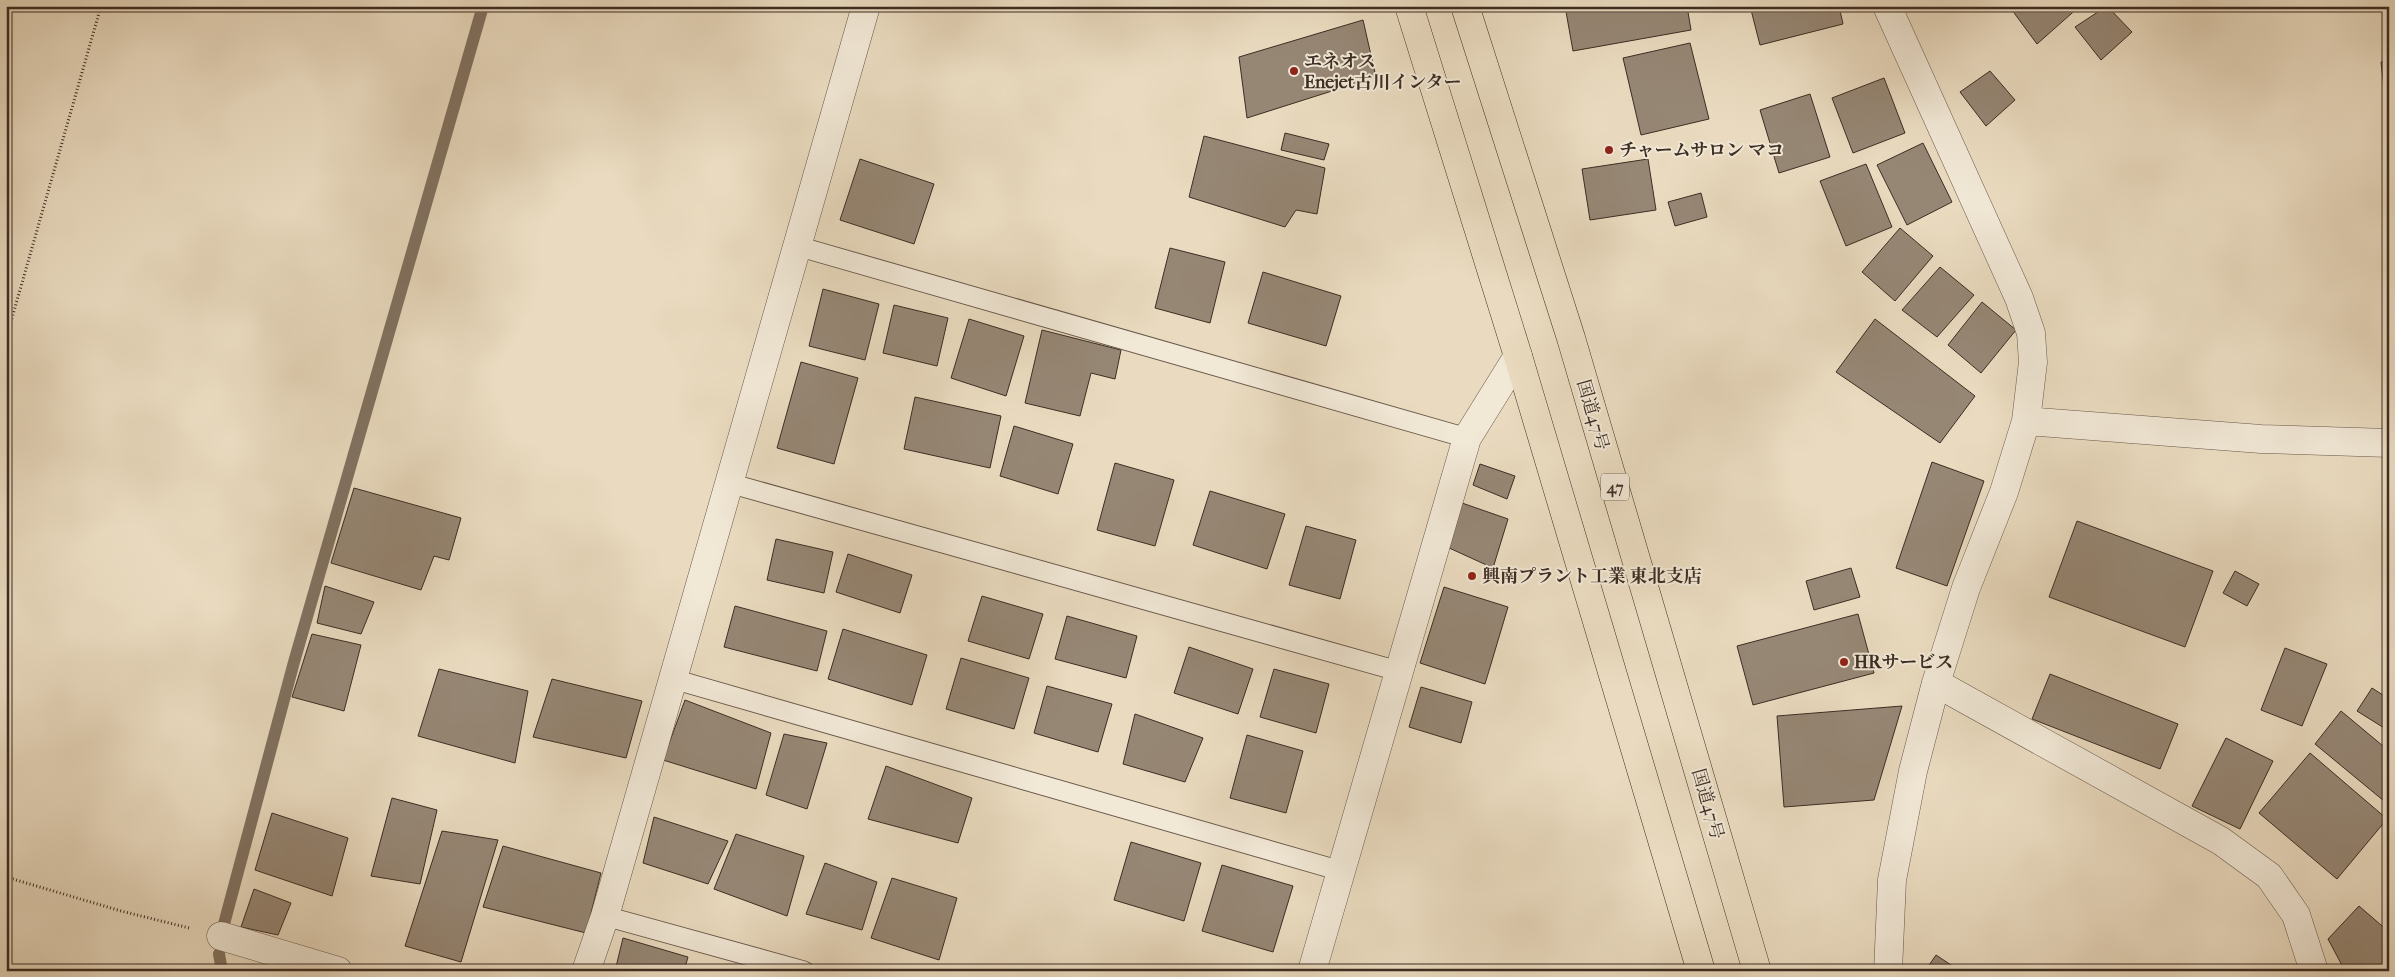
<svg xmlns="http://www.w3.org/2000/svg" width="2395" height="977" viewBox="0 0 2395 977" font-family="'IM FELL French Canon','Noto Serif JP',serif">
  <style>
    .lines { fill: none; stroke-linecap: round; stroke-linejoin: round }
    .stream { stroke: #817261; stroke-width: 12 }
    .building { fill: #968775; stroke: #3c2d23 }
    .service-casing { stroke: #68584a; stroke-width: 21 }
    .minor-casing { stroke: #68584a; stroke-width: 29 }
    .trunk-casing { stroke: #3c2d23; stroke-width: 29 }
    .path { stroke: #3c2d23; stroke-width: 3; stroke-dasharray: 1 2.5; stroke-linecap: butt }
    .service { stroke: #f1e8d6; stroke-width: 19 }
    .minor { stroke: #f1e8d6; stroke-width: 28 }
    .trunk { stroke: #eadbc0; stroke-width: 28 }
    .poi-dot { fill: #8f2418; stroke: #f1e8d6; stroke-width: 2 }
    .labels { text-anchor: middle; stroke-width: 4; stroke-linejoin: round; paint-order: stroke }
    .shield { fill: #f1e8d6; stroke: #726559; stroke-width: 1 }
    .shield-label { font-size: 16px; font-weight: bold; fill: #3c2d23 }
    .poi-label { font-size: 18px; font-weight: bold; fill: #3c2d23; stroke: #f1e8d6; text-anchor: start }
    .street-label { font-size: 18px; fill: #3c2d23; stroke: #f1e8d6 }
  </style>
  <rect width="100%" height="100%" fill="#eadbc0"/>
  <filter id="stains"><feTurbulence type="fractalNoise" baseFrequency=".004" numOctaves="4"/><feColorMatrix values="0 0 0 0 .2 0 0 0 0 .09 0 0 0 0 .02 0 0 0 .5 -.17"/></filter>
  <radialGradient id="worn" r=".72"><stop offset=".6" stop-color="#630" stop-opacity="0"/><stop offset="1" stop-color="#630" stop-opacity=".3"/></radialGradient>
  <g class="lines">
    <path class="stream" d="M224 924 294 662 483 6
      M219 954 222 971"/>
  </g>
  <path class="building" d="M1565 6H1687L1691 30 1573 51Z
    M1750 6H1839L1843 24 1760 45Z
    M2009 6H2080L2037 44Z
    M2107 6 2132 32 2101 60 2075 27Z
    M1363 20 1376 77 1247 118 1239 57Z
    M1690 43 1709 119 1641 135 1623 58Z
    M2389 61V135L2381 62Z
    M1990 71 2015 100 1986 126 1960 92Z
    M1884 78 1905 133 1853 153 1832 98Z
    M1810 94 1830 157 1779 173 1760 110Z
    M1285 133 1329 144 1324 160 1281 150Z
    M1204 136 1325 168 1317 214 1296 210 1285 227 1189 197Z
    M1923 143 1952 202 1907 225 1877 165Z
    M860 159 934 184 914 244 840 220Z
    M1648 159 1656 210 1590 220 1582 169Z
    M1866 164 1892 227 1846 246 1820 181Z
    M1701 193 1707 217 1675 226 1668 202Z
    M1900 228 1933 256 1895 301 1862 272Z
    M1170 248 1225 262 1210 323 1155 308Z
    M1940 267 1974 295 1937 337 1902 310Z
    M1263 272 1341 296 1326 346 1248 323Z
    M823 289 879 304 865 360 809 346Z
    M1982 302 2016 330 1981 373 1948 345Z
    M894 305 948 318 937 366 883 353Z
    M969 319 1024 336 1006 396 951 378Z
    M1875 319 1975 396 1940 443 1836 372Z
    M1042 330 1121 350 1115 379 1091 373 1080 416 1025 403Z
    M801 362 858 378 834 464 777 448Z
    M915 397 1001 416 990 468 904 449Z
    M1014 426 1073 444 1058 494 1000 476Z
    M1932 462 1984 481 1947 586 1896 568Z
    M1115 463 1174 480 1155 546 1097 530Z
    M1480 464 1515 476 1507 499 1473 485Z
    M354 488 461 518 449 560 434 556 421 590 331 563Z
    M1210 491 1285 514 1267 569 1193 545Z
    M1462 503 1508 519 1493 568 1447 547Z
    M2077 521 2213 571 2185 647 2049 597Z
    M1306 526 1356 540 1340 599 1289 585Z
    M776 539 833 552 824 593 767 580Z
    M848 554 912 575 900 613 836 592Z
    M1851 568 1860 597 1814 610 1806 581Z
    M2235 571 2259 584 2247 606 2223 593Z
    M325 586 374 602 361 634 317 623Z
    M1444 587 1508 607 1485 684 1420 663Z
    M982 596 1043 614 1029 659 968 641Z
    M735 606 827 631 817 671 724 647Z
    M1858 614 1874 673 1753 705 1737 646Z
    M1067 616 1137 636 1126 678 1055 659Z
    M843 629 927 655 912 705 828 679Z
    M312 634 361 645 344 711 292 697Z
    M1189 647 1253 669 1238 714 1174 693Z
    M2285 648 2327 664 2302 726 2261 710Z
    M961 658 1029 678 1014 729 946 709Z
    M439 669 528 691 515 763 418 736Z
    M1274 669 1329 684 1316 733 1260 717Z
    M2050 674 2178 724 2160 769 2032 719Z
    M552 679 642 701 626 758 533 737Z
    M1047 686 1112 704 1098 752 1034 733Z
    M1421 687 1472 702 1461 743 1409 727Z
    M2372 688 2389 699V731L2357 711Z
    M685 700 771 733 756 789 663 760Z
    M1902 706 1874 800 1784 807 1777 716Z
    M2341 711 2389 751V795L2384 801 2315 744Z
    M1135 714 1203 738 1185 782 1123 764Z
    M784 734 827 743 807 809 766 795Z
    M1247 735 1303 751 1286 813 1230 798Z
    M2226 738 2273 761 2240 829 2192 806Z
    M2310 753 2387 819 2337 879 2259 813Z
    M886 766 972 798 958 843 868 819Z
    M392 798 437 810 420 884 371 876Z
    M272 813 348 838 332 896 255 870Z
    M654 817 728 841 708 884 643 863Z
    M442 831 498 840 461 962 405 946Z
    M736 834 804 856 787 916 714 889Z
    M1131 842 1201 863 1184 921 1114 900Z
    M503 846 601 873 586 933 483 907Z
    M825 863 877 882 862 930 806 914Z
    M1222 865 1293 886 1273 952 1202 931Z
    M892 878 957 898 939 960 871 938Z
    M254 889 291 903 278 935 241 927Z
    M2359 906 2389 932V971H2345L2328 939Z
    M623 938 688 957 684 971H615Z
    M1936 955 1960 971H1925Z"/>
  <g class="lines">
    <defs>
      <path id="service" d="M797 246 1467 438
        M729 483 1398 671
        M673 679 1341 871
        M605 916 804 971"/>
      <path id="minor" d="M1887 6 2019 298 2031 333 2033 362 2026 421 2004 492 1966 588 1936 683 1913 771 1892 880 1888 971
        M2026 421 2261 439 2389 443
        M1936 683 2221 841 2269 876 2296 915 2314 971
        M221 936 338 971
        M586 971 605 916 866 6
        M1312 971 1467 438 1518 356"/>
      <path id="trunk" d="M1409 6 1518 356 1701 971
        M1465 6 1571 338 1757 971"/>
    </defs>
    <use href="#service" class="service-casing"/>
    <use href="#minor" class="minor-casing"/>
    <use href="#trunk" class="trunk-casing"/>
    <path class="path" d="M6 339 101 6
      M6 877 121 911 189 928"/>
    <use href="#service" class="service"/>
    <use href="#minor" class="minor"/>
    <use href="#trunk" class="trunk"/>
  </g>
  <g class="poi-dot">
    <circle cx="1294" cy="71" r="5"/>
    <circle cx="1609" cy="150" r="5"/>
    <circle cx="1472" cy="576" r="5"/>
    <circle cx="1844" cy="662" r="5"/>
  </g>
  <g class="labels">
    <rect class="shield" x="1601" y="473.5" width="28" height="27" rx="4"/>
    <g class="shield-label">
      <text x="1615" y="493">47</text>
    </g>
    <g class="poi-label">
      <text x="1304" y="67">エネオス<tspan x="1304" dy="21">Enejet古川インター</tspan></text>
      <text x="1619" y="156">チャームサロン マコ</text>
      <text x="1482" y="582">興南プラント工業 東北支店</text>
      <text x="1854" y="668">HRサービス</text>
    </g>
    <g class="street-label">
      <text transform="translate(1593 415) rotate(74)" y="6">国道47号</text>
      <text transform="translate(1708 804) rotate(74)" y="6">国道47号</text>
    </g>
  </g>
  <rect width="2395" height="977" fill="none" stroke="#eadbc0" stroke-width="25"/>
  <rect x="8" y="8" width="2380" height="962" fill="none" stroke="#3c2d23" stroke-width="2.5"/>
  <rect x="12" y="12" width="2370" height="952" fill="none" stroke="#3c2d23"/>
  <rect width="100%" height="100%" filter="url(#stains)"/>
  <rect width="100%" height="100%" fill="url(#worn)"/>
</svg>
